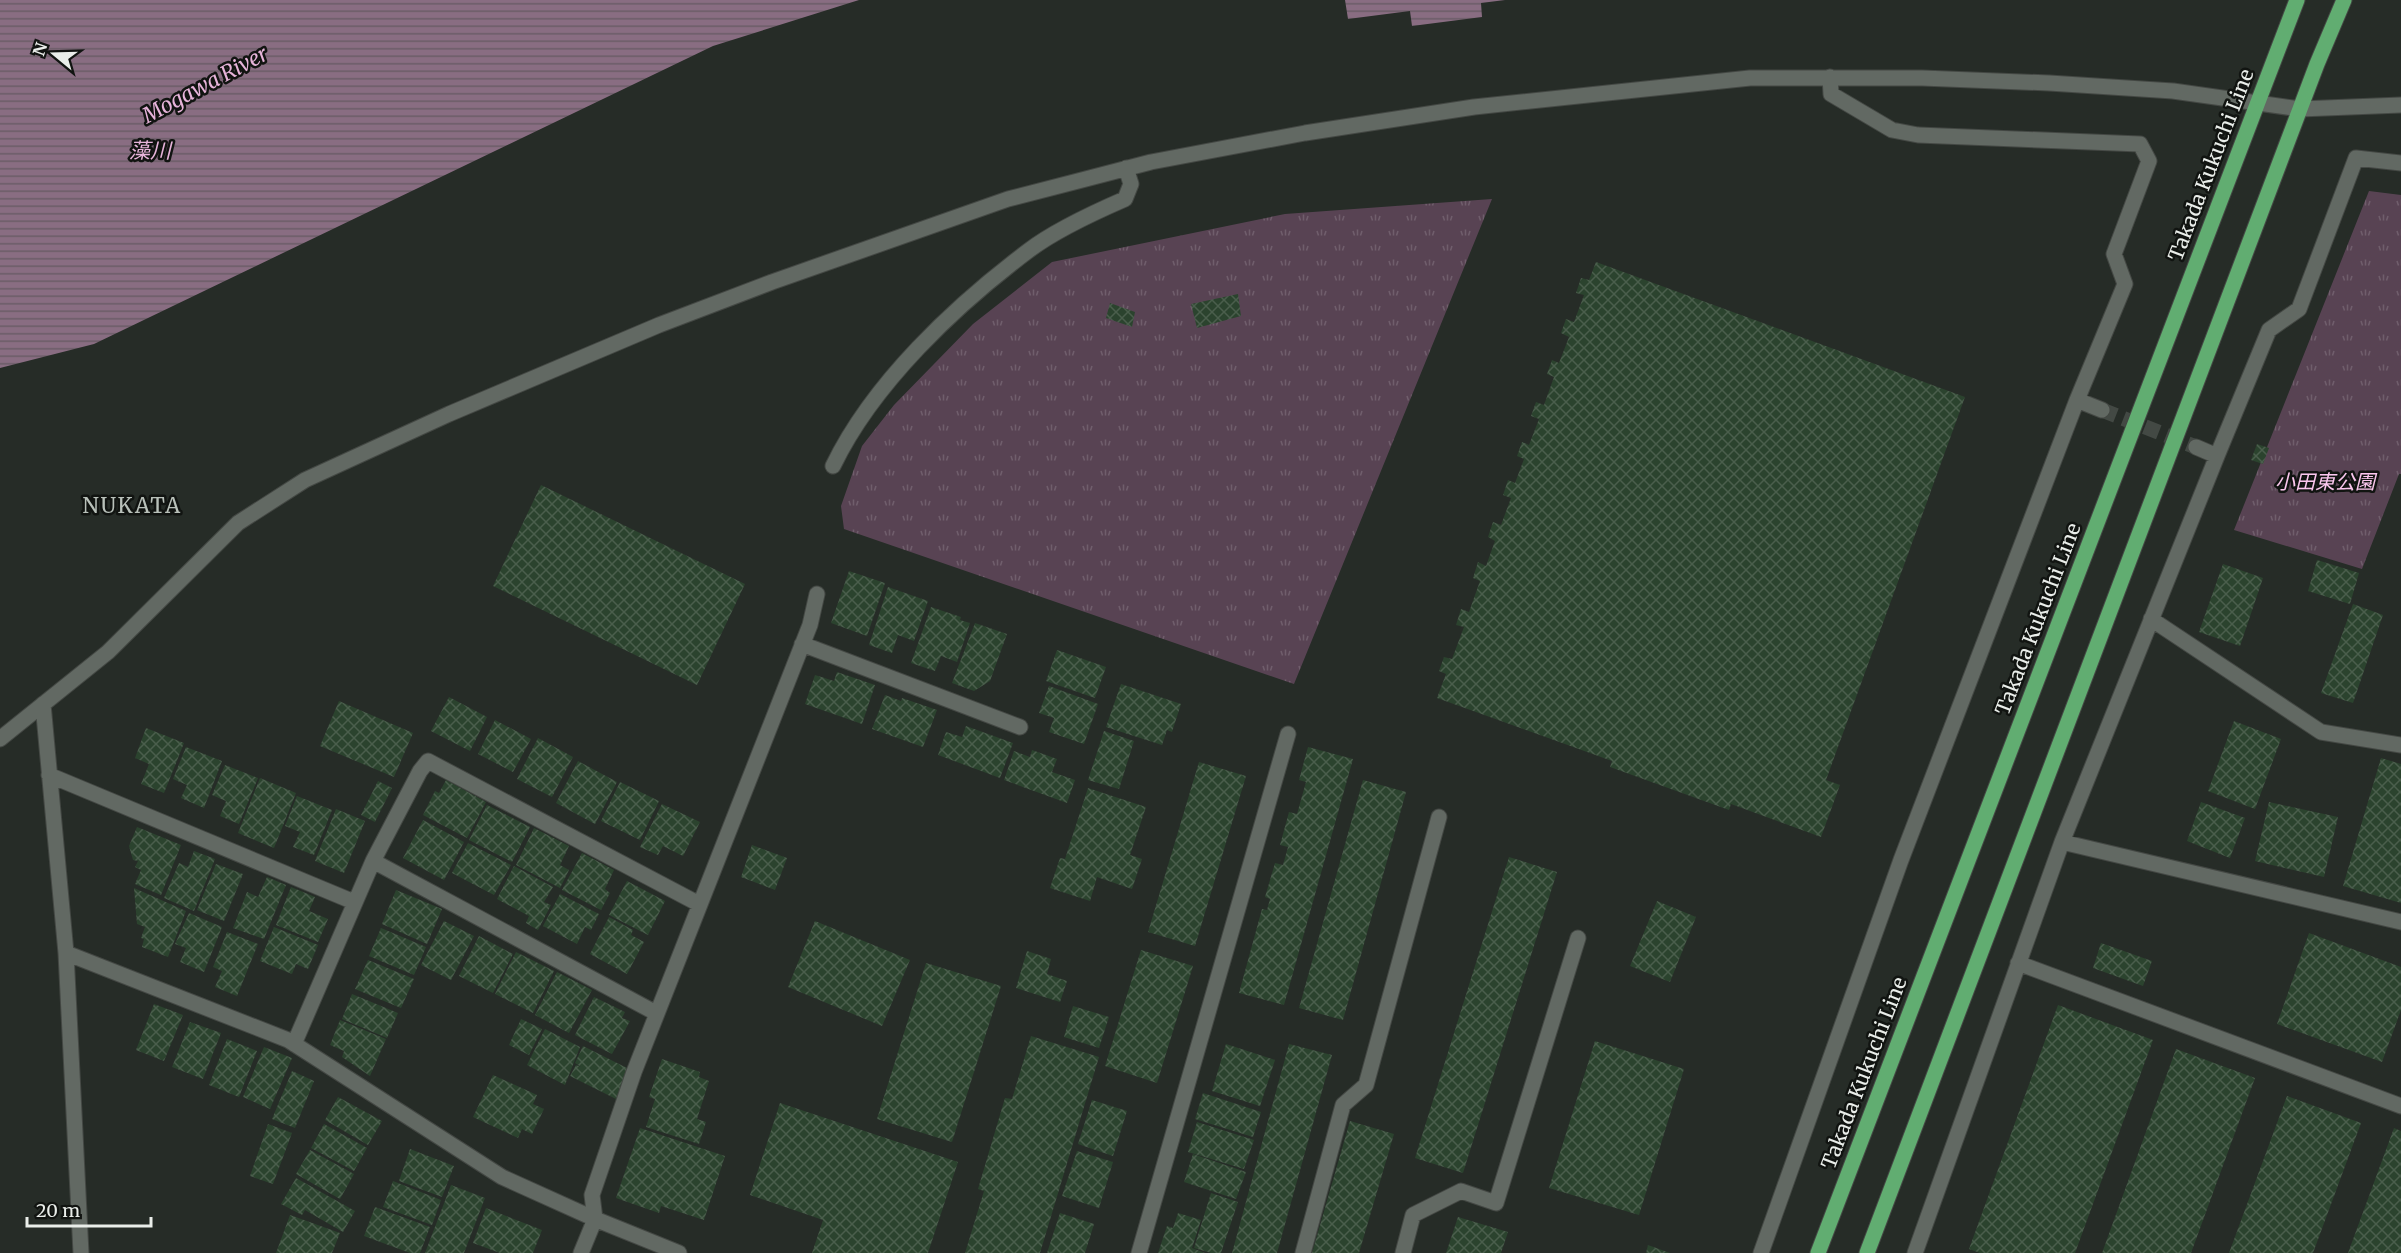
<svg xmlns="http://www.w3.org/2000/svg" width="2401" height="1253" viewBox="0 0 2401 1253" font-family="Merriweather,'Noto Sans JP',serif">
  <style>
    .park { fill: url(#park-tufts) }
    .water { fill: url(#water-rules) }
    .building { fill: url(#building-cross-hatch) }
    .lines { fill: none; stroke-linecap: round; stroke-linejoin: round }
    .minor-tunnel { stroke: #434944; stroke-width: 15; stroke-dasharray: 15 8; stroke-linecap: butt }
    .minor-casing { stroke: #444844; stroke-width: 17 }
    .major-casing { stroke: #444844; stroke-width: 17 }
    .minor { stroke: #626963; stroke-width: 15 }
    .major { stroke: #61ad71; stroke-width: 15 }
    .labels { text-anchor: middle; stroke-width: 5; stroke-linejoin: round; paint-order: stroke }
    .street-label { font-size: 20px; fill: #eaeeea; stroke: #111411 }
    .park-label { font-size: 20px; font-style: italic; fill: #fbc7ee; stroke: #111411 }
    .water-label { font-size: 21px; font-style: italic; fill: #e7b4da; stroke: #111411 }
    .neighbourhood-label { font-size: 21px; letter-spacing: 1.5px; fill: #b9c1ba; stroke: #111411 }
  </style>
  <defs>
    <pattern id="park-tufts" width="24" height="20" patternUnits="userSpaceOnUse" patternTransform="scale(1.5)"><rect width="24" height="20" fill="#584353"/><path d="M3 7l-1-3M5 7V3M7 7l1-3M15 17l-1-3M17 17v-4M19 17l1-3" fill="none" stroke="#705e6c"/></pattern>
    <pattern id="water-rules" width="6" height="5" patternUnits="userSpaceOnUse" patternTransform="scale(1.5)"><rect width="6" height="5" fill="#896d82"/><path d="M0 2.5h6" fill="none" stroke="#6b5c67"/></pattern>
    <pattern id="building-cross-hatch" width="8" height="8" patternUnits="userSpaceOnUse" patternTransform="scale(1.5)"><rect width="8" height="8" fill="#2b432e"/><path d="M0 0l8 8M0 8l8-8" fill="none" stroke="#4a5e4c"/></pattern>
  </defs>
  <rect width="100%" height="100%" fill="#262c27"/>
  <path class="park" d="M2369 191 2401 195V474H2399L2362 569 2234 530Z
    M1492 199 1294 684 844 529 841 506 862 446 894 405 973 324 1052 262 1285 214Z"/>
  <path class="water" d="M0 0H859L713 46 94 344 0 368Z
    M1345 0H1505L1481 3 1482 17 1412 26 1410 11 1348 19Z"/>
  <path class="building" d="M1596 262 1965 397 1826 780 1840 785 1821 837 1731 804 1729 810 1610 767 1612 761 1437 698 1446 674 1439 671 1444 657 1452 659 1464 627 1456 625 1461 609 1469 612 1480 581 1473 578 1478 562 1486 566 1495 541 1488 537 1493 522 1501 525 1511 498 1503 495 1508 480 1515 483 1524 459 1517 456 1522 442 1529 445 1539 419 1531 416 1536 402 1544 405 1554 377 1547 374 1552 360 1559 363 1569 337 1561 333 1566 319 1574 322 1584 295 1576 293 1581 278 1589 280Z
    M1238 294 1241 316 1197 328 1191 304Z
    M1110 303 1135 312 1132 327 1106 318Z
    M2257 444 2269 448 2263 464 2251 460Z
    M541 485 745 584 697 685 493 586Z
    M2317 560 2359 573 2350 604 2308 591Z
    M2223 564 2263 578 2240 646 2199 632Z
    M849 571 885 583 867 636 831 623Z
    M888 587 928 601 914 641 898 635 892 653 869 645Z
    M2353 604 2383 615 2353 703 2321 693Z
    M931 607 961 617 960 620 970 623 957 662 941 656 935 671 911 663Z
    M975 623 1007 634 990 681 974 691 952 683Z
    M1057 650 1106 667 1095 698 1046 681Z
    M837 672 875 685 862 724 805 704 815 675 834 681Z
    M1121 684 1181 704 1172 732 1167 730 1162 745 1106 727Z
    M1049 686 1098 704 1084 744 1049 732 1054 718 1039 713Z
    M885 695 901 701 902 698 937 710 923 747 872 729Z
    M449 697 487 717 470 751 431 731Z
    M339 701 413 733 394 777 320 746Z
    M495 720 531 739 513 772 478 754Z
    M2234 721 2281 739 2255 809 2208 791Z
    M966 726 1013 743 1000 778 938 755 946 732 962 737Z
    M146 728 184 743 164 793 141 784 149 764 135 758Z
    M1104 731 1134 741 1119 789 1088 780Z
    M538 738 573 757 552 797 517 779Z
    M186 747 222 761 204 808 181 798 187 785 173 779Z
    M1308 747 1353 759 1284 1005 1239 993 1262 909 1267 910 1270 899 1265 897 1275 863 1283 865 1288 847 1280 845 1289 812 1297 814 1306 782 1299 780Z
    M1032 750 1057 759 1052 772 1075 780 1067 803 1004 780 1014 751 1030 757Z
    M2381 758 2401 764V903L2343 886Z
    M578 761 617 782 595 824 556 803Z
    M1199 762 1246 776 1195 946 1148 932Z
    M225 765 258 778 239 824 220 816 226 801 212 795Z
    M260 778 296 793 274 848 238 833Z
    M446 780 486 802 467 838 423 815 435 791 439 793Z
    M1363 780 1406 792 1343 1020 1299 1008Z
    M378 781 392 788 375 822 361 815Z
    M620 782 659 801 640 840 601 821Z
    M1088 788 1146 807 1130 855 1142 859 1132 889 1097 877 1090 901 1050 888 1060 858 1065 859Z
    M297 796 332 810 314 855 293 847 300 832 285 826Z
    M2201 802 2245 818 2230 858 2187 841Z
    M2269 802 2338 817 2324 877 2255 861Z
    M662 804 700 822 683 856 663 846 658 855 640 847Z
    M487 805 530 827 512 862 469 840Z
    M336 809 365 821 344 873 315 861Z
    M423 820 464 842 444 880 403 858Z
    M137 827 181 845 161 895 135 884 141 870 135 867 138 861 133 860 129 846Z
    M534 828 569 846 560 865 569 870 560 888 516 865Z
    M468 843 511 865 494 895 452 873Z
    M752 845 787 858 775 890 741 877Z
    M194 851 215 859 194 911 164 898 179 863 188 867Z
    M582 853 614 870 605 889 610 893 601 910 562 890Z
    M1509 857 1557 872 1463 1173 1415 1158Z
    M216 864 243 874 224 921 197 910Z
    M514 866 553 887 544 902 551 905 538 930 526 923 529 916 497 899Z
    M267 877 286 885 264 939 233 928 247 892 258 897Z
    M627 881 665 901 648 935 609 915Z
    M291 887 315 897 309 911 328 919 318 942 276 925Z
    M134 888 186 911 168 957 142 947 144 939 141 938 145 927 137 924Z
    M396 890 442 909 427 944 382 924Z
    M560 894 599 914 591 930 585 927 577 944 543 926Z
    M1657 901 1696 917 1670 982 1630 966Z
    M189 913 222 927 204 972 180 962 186 948 175 944Z
    M609 917 633 930 631 935 644 942 627 974 590 954Z
    M444 921 474 936 451 980 421 965Z
    M815 921 910 960 882 1026 788 987Z
    M274 927 318 945 308 969 296 964 292 974 260 961Z
    M381 928 426 947 414 975 369 956Z
    M227 932 258 944 237 996 215 987 222 971 213 967Z
    M2309 933 2401 967V1010L2382 1062 2277 1024Z
    M479 936 513 954 493 993 459 976Z
    M2101 943 2152 961 2143 986 2093 968Z
    M1141 950 1193 966 1157 1083 1105 1066Z
    M1027 951 1051 959 1047 974 1067 981 1060 1002 1016 988Z
    M516 952 554 971 533 1013 495 994Z
    M368 960 414 979 401 1008 355 989Z
    M926 963 1001 986 952 1142 877 1119Z
    M557 972 592 990 569 1033 535 1015Z
    M352 994 398 1013 387 1038 342 1019Z
    M594 997 625 1012 622 1018 630 1021 612 1054 575 1035Z
    M154 1004 183 1015 164 1061 136 1050Z
    M2058 1005 2153 1040 2075 1253H1980L1969 1249Z
    M1073 1006 1109 1017 1099 1048 1064 1037Z
    M521 1019 542 1029 529 1055 509 1045Z
    M340 1020 386 1039 370 1076 342 1057 344 1051 330 1045Z
    M190 1022 221 1033 203 1079 172 1067Z
    M545 1029 580 1047 565 1085 527 1065Z
    M1031 1036 1099 1057 1040 1253H965L984 1191 978 1189 1005 1098 1012 1099Z
    M227 1039 257 1051 239 1097 209 1085Z
    M1595 1041 1684 1069 1639 1215 1549 1188Z
    M1226 1044 1275 1060 1260 1106 1212 1091Z
    M1289 1044 1332 1055 1277 1253H1232Z
    M583 1046 631 1070 616 1099 570 1076 576 1065 581 1067 575 1063Z
    M264 1047 292 1058 270 1109 243 1097Z
    M2176 1049 2255 1078 2191 1253H2102Z
    M662 1059 700 1072 699 1077 709 1081 697 1119 706 1122 699 1144 646 1127 655 1099 649 1097Z
    M292 1071 314 1081 295 1128 272 1119Z
    M493 1075 537 1095 533 1104 544 1109 532 1134 522 1129 518 1138 473 1117Z
    M1203 1093 1261 1112 1253 1137 1195 1119Z
    M2287 1096 2361 1123 2313 1253H2229Z
    M338 1097 382 1121 368 1145 325 1120Z
    M1092 1100 1127 1111 1113 1156 1078 1144Z
    M780 1103 958 1162 928 1253H812L823 1220 750 1195Z
    M1350 1121 1394 1134 1359 1253H1312Z
    M1197 1122 1254 1140 1244 1169 1188 1152Z
    M268 1124 292 1133 273 1184 250 1176Z
    M324 1124 367 1148 354 1171 311 1148Z
    M640 1128 725 1156 704 1220 661 1206 659 1213 616 1198Z
    M2394 1128 2401 1131V1253H2348Z
    M410 1149 454 1166 442 1197 399 1181Z
    M310 1150 354 1174 340 1199 296 1174Z
    M1077 1151 1113 1162 1099 1208 1062 1196Z
    M1193 1154 1246 1172 1236 1199 1184 1182Z
    M296 1178 355 1211 343 1232 305 1210 302 1215 281 1204Z
    M393 1181 441 1200 432 1225 383 1207Z
    M451 1185 485 1198 464 1253H425Z
    M1211 1193 1238 1202 1221 1253H1211L1194 1248Z
    M375 1207 430 1227 420 1253H410L364 1236Z
    M486 1208 542 1230 533 1253H500L473 1243Z
    M1060 1213 1094 1224 1085 1253H1047Z
    M1178 1213 1201 1220 1192 1248 1205 1253H1158L1167 1226 1173 1228Z
    M290 1215 340 1233 332 1253H276Z
    M1458 1217 1508 1232 1501 1253H1446Z
    M1648 1245 1670 1253H1646Z"/>
  <g class="lines">
    <path class="minor-tunnel" d="M2102 410 2196 447"/>
    <defs>
      <path id="minor" d="M1830 77 1831 94 1892 130 1918 135 2140 144 2149 161 2114 254 2125 284 2077 400
        M2217 456 2269 330 2299 309 2356 158 2401 163
        M833 466C873 383 955 306 1028 251 1054 231 1095 212 1125 199L1131 184 1126 168
        M2151 619 2321 732 2401 745
        M802 644 1020 727
        M43 704 66 953 81 1253
        M0 739 108 652 238 523 305 480 449 414 659 325 772 282 1008 199 1078 181 1151 162 1305 133 1474 107 1750 78H1922L2049 83 2173 91 2300 109 2401 105
        M49 775 354 902
        M2062 842 2401 922
        M373 861 656 1013
        M66 953 288 1040 502 1177 595 1219 679 1253
        M2018 963 2401 1106
        M294 1044 373 861 420 771 428 761 699 904
        M581 1253 595 1219 592 1195 634 1072 810 625 817 594
        M1139 1253 1288 734
        M1303 1253 1343 1105 1366 1085 1439 817
        M1403 1253 1413 1215 1461 1191 1496 1203 1578 938
        M1761 1253 1901 860 2077 400 2102 410
        M1915 1253 2062 842 2217 456 2196 447"/>
      <path id="major" d="M1818 1253 2297 0
        M1867 1253 2317 64 2344 0"/>
    </defs>
    <use href="#minor" class="minor-casing"/>
    <use href="#major" class="major-casing"/>
    <use href="#minor" class="minor"/>
    <use href="#major" class="major"/>
  </g>
  <g class="labels">
    <g class="street-label">
      <text transform="translate(2211 165) rotate(-69)" y="7">Takada Kukuchi Line</text>
      <text transform="translate(2038 619) rotate(-69)" y="7">Takada Kukuchi Line</text>
      <text transform="translate(1864 1073) rotate(-69)" y="7">Takada Kukuchi Line</text>
    </g>
    <g class="park-label">
      <text x="2325" y="489">小田東公園</text>
    </g>
    <g class="water-label">
      <text transform="translate(205 85) rotate(-28)" y="7">Mogawa River</text>
      <text x="150" y="158">藻川</text>
    </g>
    <g class="neighbourhood-label">
      <text x="132" y="513">NUKATA</text>
    </g>
  </g>
  <g transform="translate(54 54) rotate(289)" stroke="#111411" stroke-width="4.5" paint-order="stroke">
  <path d="M0-4.5L10 22L0 15L-10 22Z" fill="#eaeeea"/>
  <text y="-9" font-size="16" font-weight="bold" text-anchor="middle" fill="#eaeeea">N</text>
  </g>
  <path d="M27 1217v9h124v-9" fill="none" stroke="#eaeeea" stroke-width="3"/>
  <text x="36" y="1217" font-size="18" fill="#eaeeea" stroke="#111411" stroke-width="4.5" paint-order="stroke">20 m</text>
</svg>
